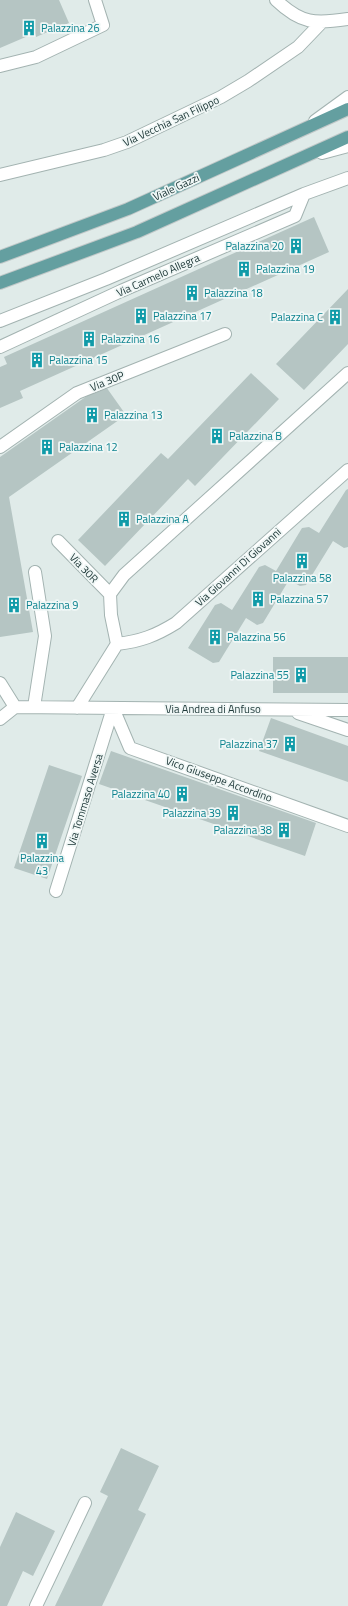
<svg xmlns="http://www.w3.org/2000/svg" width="348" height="1606" viewBox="0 0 348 1606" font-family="'Titillium Web',sans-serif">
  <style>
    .building { fill: #b5c5c3 }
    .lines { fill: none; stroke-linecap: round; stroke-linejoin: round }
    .minor-casing { stroke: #a3b3b1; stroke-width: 14 }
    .major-casing { stroke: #c1c8c8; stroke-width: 14 }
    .minor { stroke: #fff; stroke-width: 12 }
    .major { stroke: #649fa0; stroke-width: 12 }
    .labels { text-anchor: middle; stroke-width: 3.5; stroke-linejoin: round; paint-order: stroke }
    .culture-label { font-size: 11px; fill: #0d838f; stroke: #f0f7f6; text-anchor: start }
    .street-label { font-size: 11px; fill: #213b3b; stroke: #f0f7f6 }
  </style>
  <rect width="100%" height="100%" fill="#e0ebe9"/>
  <path class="building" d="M0 0H59L69 23 36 37 35 33 0 48Z
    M314 217 329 252 20 391 23 398 0 408V367L7 364 4 357Z
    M348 289V344L304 390 276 364Z
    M251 373 279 399 195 486 188 479 105 566 78 540 161 453 168 459Z
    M104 384 126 415 9 497 33 632 0 637V457Z
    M348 489V547L344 548 333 541 306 585 300 586 289 580 263 623 257 625 246 618 219 662 213 663 188 648 215 605 221 603 232 610 259 567 265 565 276 571 302 528 309 527 319 533 346 490Z
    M273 657H348V693H273Z
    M271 718 348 746V782L259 751Z
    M111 751 316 823 305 856 99 784Z
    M49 765 82 776 47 879 14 868Z
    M121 1448 159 1466 138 1510 146 1514 102 1606H55L108 1496 100 1492Z
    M16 1512 55 1531 33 1576 23 1571 7 1606H0V1547Z"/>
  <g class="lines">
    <defs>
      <path id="minor" d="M276 0C301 24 315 24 348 19
        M0 66 36 57 103 25 95 0
        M315 121 348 97
        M322 153 348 146
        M0 175 104 150 127 142 221 97 248 81 298 47 321 23
        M0 321 106 279 304 194 348 178
        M0 347 121 291 295 216 304 194
        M0 447 77 393 225 334
        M58 541 110 594
        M117 644C141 641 155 636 176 623L348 470
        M0 683 15 707
        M34 707 45 636 35 572
        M77 708 117 644 111 615 110 594 124 575 348 373
        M113 708 130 748 348 826
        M298 713 348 730
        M0 719 15 707 348 710
        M56 891 113 708
        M36 1606 85 1503"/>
      <path id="major" d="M0 257 128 209 348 109
        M0 283 137 232 348 137"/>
    </defs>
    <use href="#minor" class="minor-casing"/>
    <use href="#major" class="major-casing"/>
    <use href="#minor" class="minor"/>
    <use href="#major" class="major"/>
  </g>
  <defs>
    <symbol id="building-bare" viewBox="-9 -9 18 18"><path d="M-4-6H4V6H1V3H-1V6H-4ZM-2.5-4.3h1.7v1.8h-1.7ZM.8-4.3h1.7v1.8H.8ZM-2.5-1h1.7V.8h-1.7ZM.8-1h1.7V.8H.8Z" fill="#0f9aa8" stroke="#f0f7f6" stroke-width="2.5" paint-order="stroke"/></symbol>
  </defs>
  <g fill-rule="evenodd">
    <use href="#building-bare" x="18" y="17" width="22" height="22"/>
    <use href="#building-bare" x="285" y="235" width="22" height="22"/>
    <use href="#building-bare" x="233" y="258" width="22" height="22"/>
    <use href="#building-bare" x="181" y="282" width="22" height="22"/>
    <use href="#building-bare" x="130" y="305" width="22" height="22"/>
    <use href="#building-bare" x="324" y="306" width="22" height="22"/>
    <use href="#building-bare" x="78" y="328" width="22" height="22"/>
    <use href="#building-bare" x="26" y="349" width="22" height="22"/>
    <use href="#building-bare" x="81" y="404" width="22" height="22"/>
    <use href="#building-bare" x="206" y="425" width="22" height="22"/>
    <use href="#building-bare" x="36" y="436" width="22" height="22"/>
    <use href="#building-bare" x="113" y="508" width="22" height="22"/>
    <use href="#building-bare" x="291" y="550" width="22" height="22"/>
    <use href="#building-bare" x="247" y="588" width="22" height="22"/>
    <use href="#building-bare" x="3" y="594" width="22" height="22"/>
    <use href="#building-bare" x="204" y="626" width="22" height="22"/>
    <use href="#building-bare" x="290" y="664" width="22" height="22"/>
    <use href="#building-bare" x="279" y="733" width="22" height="22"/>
    <use href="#building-bare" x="171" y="783" width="22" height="22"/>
    <use href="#building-bare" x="222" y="802" width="22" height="22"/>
    <use href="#building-bare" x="273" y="819" width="22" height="22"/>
    <use href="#building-bare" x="31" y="830" width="22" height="22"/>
  </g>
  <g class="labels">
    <g class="culture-label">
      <text x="41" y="32">Palazzina 26</text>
      <text x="284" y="250" text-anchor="end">Palazzina 20</text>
      <text x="256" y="273">Palazzina 19</text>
      <text x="204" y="297">Palazzina 18</text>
      <text x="153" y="320">Palazzina 17</text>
      <text x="323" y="321" text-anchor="end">Palazzina C</text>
      <text x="101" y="343">Palazzina 16</text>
      <text x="49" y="364">Palazzina 15</text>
      <text x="104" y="419">Palazzina 13</text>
      <text x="229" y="440">Palazzina B</text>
      <text x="59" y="451">Palazzina 12</text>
      <text x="136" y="523">Palazzina A</text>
      <text x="302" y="582" text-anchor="middle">Palazzina 58</text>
      <text x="270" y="603">Palazzina 57</text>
      <text x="26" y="609">Palazzina 9</text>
      <text x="227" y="641">Palazzina 56</text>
      <text x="289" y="679" text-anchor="end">Palazzina 55</text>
      <text x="278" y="748" text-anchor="end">Palazzina 37</text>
      <text x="170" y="798" text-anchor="end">Palazzina 40</text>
      <text x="221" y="817" text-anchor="end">Palazzina 39</text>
      <text x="272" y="834" text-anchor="end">Palazzina 38</text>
      <text x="42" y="862" text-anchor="middle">Palazzina<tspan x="42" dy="13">43</tspan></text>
    </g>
    <g class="street-label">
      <text transform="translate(171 121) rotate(-25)" y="4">Via Vecchia San Filippo</text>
      <text transform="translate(176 187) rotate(-25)" y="4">Viale Gazzi</text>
      <text transform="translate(158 275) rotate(-24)" y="4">Via Carmelo Allegra</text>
      <text transform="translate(107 381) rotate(-22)" y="4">Via 30P</text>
      <text transform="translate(238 567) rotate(-42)" y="4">Via Giovanni Di Giovanni</text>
      <text transform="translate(84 568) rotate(46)" y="4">Via 30R</text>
      <text x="213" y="713">Via Andrea di Anfuso</text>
      <text transform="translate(219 779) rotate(20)" y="4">Vico Giuseppe Accordino</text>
      <text transform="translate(85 800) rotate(-73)" y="4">Via Tommaso Aversa</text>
    </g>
  </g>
</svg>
